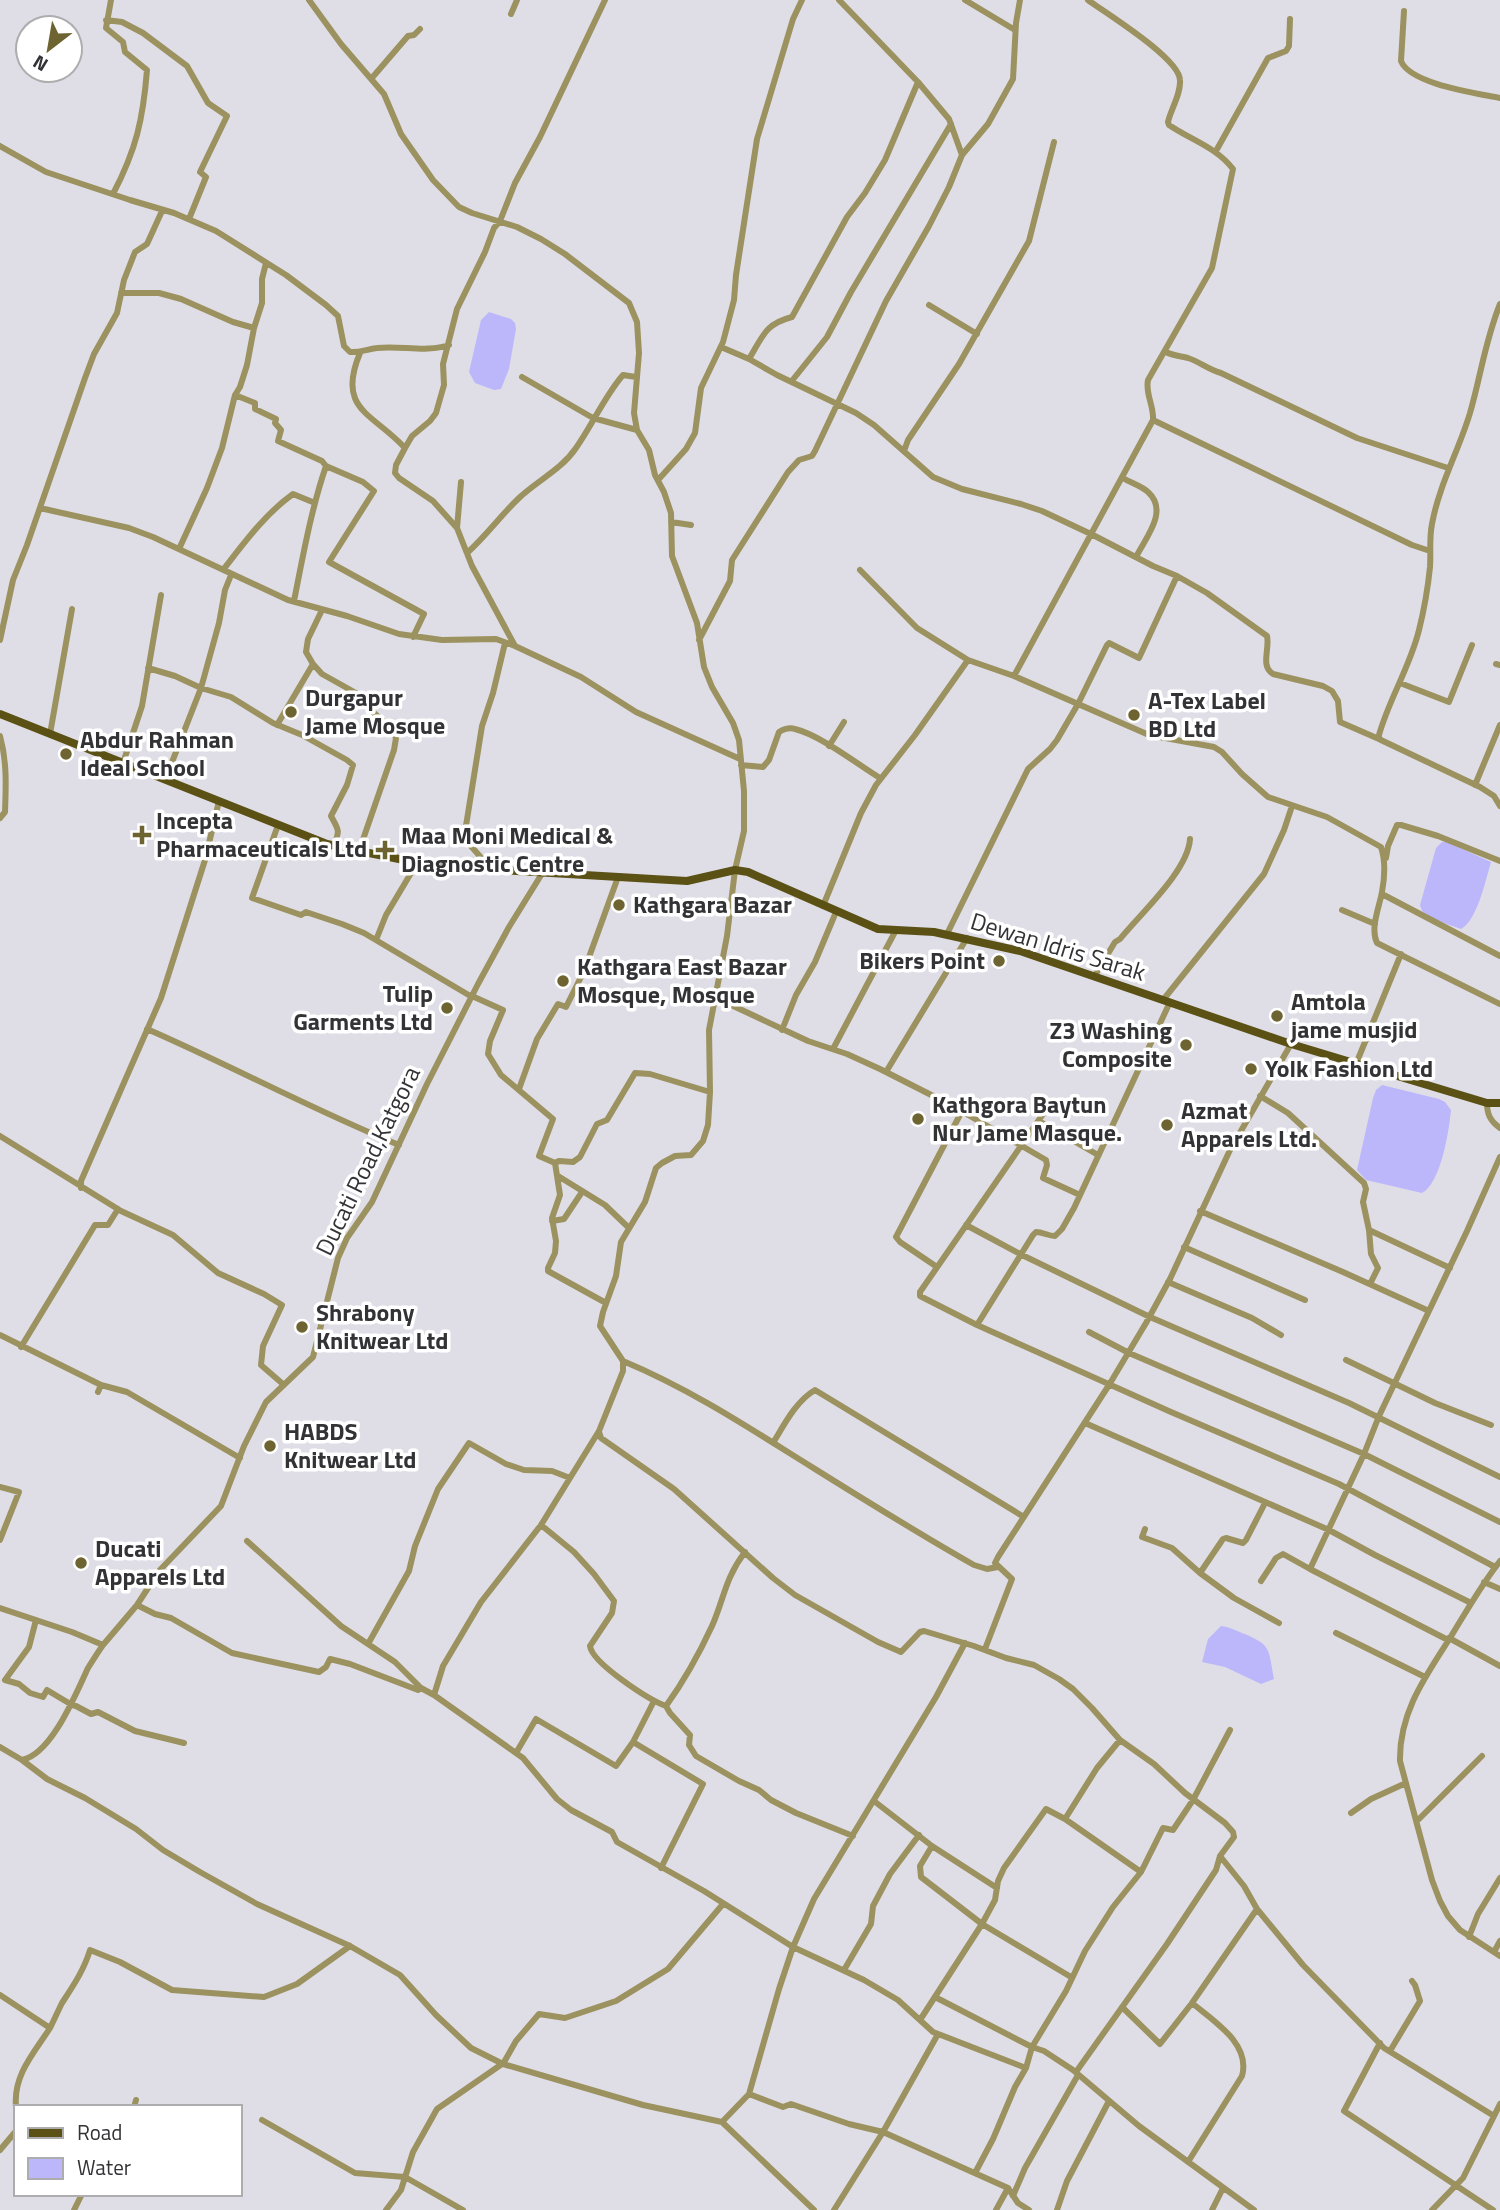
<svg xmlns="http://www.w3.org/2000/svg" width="1500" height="2210" viewBox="0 0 1500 2210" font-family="'Titillium Web',sans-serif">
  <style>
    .water { fill: #bcb7fb }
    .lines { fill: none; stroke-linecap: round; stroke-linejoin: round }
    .minor { stroke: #9b9260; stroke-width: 6 }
    .major { stroke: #5b5115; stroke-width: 8 }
    .poi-dot { fill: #6d6431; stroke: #fff; stroke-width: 2.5 }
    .labels { text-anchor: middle; stroke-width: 7; stroke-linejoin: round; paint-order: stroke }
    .poi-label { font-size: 24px; font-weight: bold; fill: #333336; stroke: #fff; text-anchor: start }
    .street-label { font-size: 24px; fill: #333336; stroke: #fff }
  </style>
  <rect width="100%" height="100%" fill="#dfdee7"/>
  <path class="water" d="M489 312 511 319 515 323 516 329 509 369 501 389 494 390 475 383 469 372 481 320Z
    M1442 842H1447L1491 862C1486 879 1477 921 1461 929L1435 920 1422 911 1420 905 1436 848Z
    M1382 1085 1439 1099 1445 1102 1451 1110C1449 1131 1441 1183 1422 1193L1366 1180 1357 1170 1373 1098 1376 1090Z
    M1221 1626C1229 1627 1235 1630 1242 1633 1272 1645 1268 1648 1274 1679L1261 1684 1225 1667 1202 1662 1208 1639Z"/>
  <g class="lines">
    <path class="minor" d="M111 0 106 28 123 42 125 52 147 70C143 120 136 150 113 194
      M309 0 341 44 384 94 401 134 433 180 459 207 472 213 517 227 541 239 565 254 629 303 637 322 639 353 634 413 637 430 649 450 655 475 664 492 671 513 672 556 697 623 704 667 712 687 733 723 739 740 744 791V831L735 870 727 936 709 1030 710 1092 708 1125 703 1141 691 1155 675 1156 662 1163 656 1168 645 1202 621 1242 616 1276 603 1312 600 1326 623 1361V1371L599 1431 541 1525 481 1602 443 1666 434 1695
      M839 0 918 82 949 119 962 155
      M965 0 1015 30
      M1404 11 1401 61C1410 84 1476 93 1500 98
      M511 14 517 0
      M106 20 122 22 143 33 187 66 208 103 227 116 200 172 206 177 189 219
      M371 79 408 36 414 35 420 29
      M0 146 46 172 130 200 174 213 216 231 286 275 326 305 338 316 344 346 350 352C360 353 367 349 377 348 400 345 427 353 449 345
      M1216 151 1268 58 1286 51 1289 46 1290 19
      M121 293H159L181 299 233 322 254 328
      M1500 304C1485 341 1481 375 1470 413 1459 450 1439 485 1432 524 1429 538 1431 553 1430 567 1428 587 1424 610 1419 630 1410 667 1389 699 1379 735V739L1383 741 1480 787 1494 796 1500 806
      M929 305 977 334
      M721 347 749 359 777 375 856 413 874 425 933 477 962 489 1021 504 1042 511 1093 535 1153 566 1177 576 1207 593 1267 636C1270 649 1260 666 1273 674L1323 686 1332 691 1338 701 1340 722 1379 739
      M1166 352C1174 356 1180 356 1188 358 1200 362 1209 370 1221 373L1357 438 1448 468
      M360 353C336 410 373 413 405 448L396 465 395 473 399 478 433 501 457 528 472 566 515 646
      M749 359C763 336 765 324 792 317L847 217 865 193 885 160 918 82
      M522 377 593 418 637 430
      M791 382 827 337 851 292 951 124
      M235 395 255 403V409L276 419 275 423 281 430 278 441 322 461 326 466C311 510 303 556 294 601
      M1153 420 1412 545 1430 551
      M405 448 412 436 430 421 436 413 444 385 443 364 457 309 485 252 494 228 500 221 515 183 540 137 605 0
      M904 451 908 440 959 364 1029 241 1054 142
      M326 466 363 482 374 491 329 562 424 614 413 637
      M1123 478C1131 483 1142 486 1148 492 1169 511 1146 537 1136 557
      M658 480 686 449 695 433 701 388 723 342 734 300 736 275 757 139 793 19 802 0
      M40 508 129 528 153 537 288 600 347 616 399 634 442 640 496 639 515 646 581 677 636 712 740 759
      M671 522 691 525
      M457 528 461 482
      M179 549 207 488 222 448 235 395 240 387 247 365 254 328 262 303V279L266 263
      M467 553C486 536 501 515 519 498 538 480 561 470 576 448 593 424 604 397 623 375L636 377
      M223 570C244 543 265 514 293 494L315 503
      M860 570 917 628 968 660
      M322 610 308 639 306 652 313 664 322 674 356 693 365 705 391 728 396 738 394 750 359 851
      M0 640 13 580 27 545 85 378 94 354 117 313 124 280 135 252 147 244 162 211
      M699 640 730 581 732 560 788 472 799 460 812 456 815 451 886 301 929 226 949 187 962 155 988 124 1013 79 1016 23 1020 0
      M1496 664 1500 665
      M148 668 175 676 201 688 231 697 273 723 302 735 347 760 353 765 347 785 331 816C339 831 340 829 334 846
      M1014 676 1149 735 1214 747 1222 752 1242 774 1268 797 1327 817 1381 847C1386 862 1385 876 1382 892 1379 908 1370 928 1377 943L1500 1004
      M1400 683 1449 702 1472 645
      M277 725 313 664
      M50 734 72 609
      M0 736C7 761 6 786 5 812L0 818
      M829 746 844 722
      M123 763 142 706 161 595
      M741 765 763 767 769 760 779 732C784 729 789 727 795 729 820 735 857 764 880 778
      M165 780 201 688 219 623 225 590 231 575
      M1475 785 1500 725
      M278 825 252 898 301 915 306 912 342 924 364 933 472 997
      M1386 858 1388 846 1397 825H1401L1438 836 1500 861
      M492 870 470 845 465 832 482 726 493 693 505 643
      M1382 894 1500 956
      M823 906 861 813 876 785 915 735 968 660 1014 676 1153 420C1154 405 1145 394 1148 380L1212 268 1233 169C1216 147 1191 140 1169 125L1168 122C1171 109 1181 94 1180 80 1179 58 1107 14 1088 0
      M1342 910 1375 924
      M947 934 1028 769 1050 749 1057 740 1078 704 1107 645 1109 643 1139 658 1177 576
      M376 940 386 915 417 863
      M1094 977 1115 942 1120 939C1140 914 1188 871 1190 839
      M472 996 503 1010 490 1041 488 1054 501 1075 553 1119 539 1156 555 1163 560 1195 552 1218 556 1241 555 1253 548 1268V1271L606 1303
      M714 997 808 1041 847 1054 880 1069 951 1105 1046 1160 1047 1165 1043 1178 1080 1195
      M1163 1000 1264 874 1284 830 1292 806
      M147 1029C232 1066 313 1110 399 1145
      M782 1030 796 995 815 962 836 912
      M833 1049 896 930
      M1356 1064 1401 954
      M886 1072 967 938
      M519 1089 537 1039 558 1004 566 1007 584 971 618 877
      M1260 1096 1288 1113 1364 1183 1366 1189 1363 1202 1369 1230 1371 1254 1378 1268 1370 1284
      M1052 1101 920 1292V1296L977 1325 1171 1412 1339 1484 1495 1567
      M1487 1103C1487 1114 1490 1121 1500 1128
      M1039 1121 1098 1155
      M0 1136 121 1211 173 1235 218 1273 264 1294 282 1305 263 1346 261 1365 284 1385
      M555 1163 559 1161 573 1162 580 1157 597 1124 607 1120 635 1073 650 1074 710 1092
      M558 1176 605 1205 629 1228
      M81 1188V1181L161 998 205 860 219 801
      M1200 1211 1343 1272 1429 1311
      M552 1221 564 1219 582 1192
      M966 1225 1020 1254 1150 1317 1349 1403 1500 1477
      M1369 1230 1450 1268
      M1184 1247 1305 1300
      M937 1267 900 1242 896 1237 962 1111
      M1168 1282 1252 1318 1281 1335
      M977 1325 1033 1235 1036 1232C1043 1232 1048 1236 1055 1236L1062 1229 1074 1208 1170 1002
      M1089 1332 1129 1353 1364 1454 1500 1522
      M0 1335 101 1385 98 1392
      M21 1347 95 1225H108L118 1209
      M1346 1360 1435 1403 1491 1425
      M623 1361C683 1386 737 1420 791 1454 852 1492 912 1530 974 1565L987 1569 998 1567
      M101 1385 127 1392 240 1458
      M1085 1423 1329 1530 1375 1555 1471 1603
      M599 1432 601 1438 674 1489 773 1578 795 1595 878 1642 901 1652 920 1632 924 1631 974 1646 1006 1658 1034 1665 1059 1679 1073 1689 1092 1708 1120 1740 1154 1764 1185 1793 1225 1823 1233 1832 1234 1837 1220 1856 1216 1870 1167 1944 1076 2072
      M773 1443C784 1425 796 1401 815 1390L1024 1517
      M0 1487 19 1492 0 1540
      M541 1525 574 1552 594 1574 614 1601 612 1613 590 1646C592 1663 649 1700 666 1706
      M1145 1529 1142 1537 1172 1548 1200 1573 1223 1539 1226 1538 1243 1543 1246 1540 1265 1503
      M247 1541 341 1626 395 1662 421 1688
      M745 1552C725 1578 724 1599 712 1626 699 1654 684 1681 666 1706L670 1713 690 1735 689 1745 696 1756 739 1781 759 1790 771 1800 796 1813 853 1836
      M1500 1561C1481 1585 1466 1612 1450 1638 1425 1677 1399 1713 1400 1761L1432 1880 1440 1901 1448 1916 1460 1930 1500 1956
      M1200 1573 1234 1598 1279 1623
      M1261 1581 1276 1558 1283 1554 1310 1569
      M1484 1582 1500 1589
      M137 1605 155 1614 171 1618 232 1653 319 1672 326 1667 330 1659 350 1664 418 1690 421 1688 434 1695 523 1758 557 1799 571 1810 612 1832 617 1842 704 1891 793 1947 864 1980 898 2000 933 2032 1026 2068
      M0 1608 72 1632 103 1645 137 1605 159 1571 221 1506 244 1446 266 1402 313 1357 338 1258 347 1238 372 1202 427 1084 478 984 509 927 543 872
      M36 1620 29 1647 5 1680 19 1684 30 1693 43 1697 47 1690 72 1705 76 1706 91 1714 98 1712 135 1731 184 1743
      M1336 1633 1425 1677
      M1449 1638 1500 1666
      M1448 1640 1310 1569 1364 1454 1379 1416 1467 1231 1500 1157
      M368 1644 409 1571 415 1546 438 1489 469 1443 506 1464 524 1470 552 1471 570 1478
      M985 1649 1012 1579 995 1563 998 1557 1109 1385 1146 1323 1170 1279 1230 1150 1291 1044
      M654 1701 633 1742 703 1784 661 1868
      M1120 1740 1097 1768 1065 1819 1141 1872
      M0 1747 22 1760C52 1754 76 1693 88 1668 93 1660 98 1652 103 1645
      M516 1753 536 1719 616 1766 633 1742
      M22 1760 47 1779 85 1798 136 1829 163 1850 200 1872 257 1904 350 1946 400 1975 436 2015 471 2048 503 2064 643 2105 722 2122 749 2094 783 2107 791 2104 849 2124 883 2132 1008 2188 1018 2203 1029 2210
      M874 1801 932 1846 997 1888
      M1351 1813 1371 1799 1406 1783
      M1417 1821 1482 1756
      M932 1846 920 1866 921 1877 982 1924 1071 1977
      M1257 1909 1303 1965 1384 2048 1494 2116
      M1469 1937 1478 1914 1500 1878
      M1494 1952 1500 1941
      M844 1970 871 1924 873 1906 890 1874 919 1835
      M0 1995 50 2028
      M935 1997 1032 2047 1044 2051 1073 2070 1139 2126 1254 2210
      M1122 2007 1160 2044 1192 2003 1257 1909 1244 1886 1220 1856
      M920 2020 982 1924 995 1900 998 1881 1004 1868 1046 1809 1065 1819
      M1380 2043 1344 2111 1493 2210
      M1390 2051 1420 2001 1415 1985 1412 1981
      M503 2064 516 2041 539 2014 565 2018 616 2001 668 1969 723 1904
      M749 2094 779 1989 793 1947 814 1899 936 1697 965 1643
      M16 2107C13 2075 34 2053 50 2028 54 2020 58 2011 62 2003 73 1986 84 1970 90 1950L120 1962 172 1990 264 1997 297 1984 350 1946
      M134 2107 136 2100
      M262 2120 355 2173 405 2177 463 2210
      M722 2122 814 2210
      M0 2150 16 2131
      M1188 2162 1242 2076C1251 2044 1214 2021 1192 2003
      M975 2173 993 2139 1015 2087 1026 2068 1032 2047 1066 1991 1085 1951 1113 1907 1141 1872 1163 1828 1173 1830 1193 1800 1230 1730
      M1013 2196 1025 2168 1078 2075
      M74 2210 82 2194
      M386 2210 401 2190 413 2152 437 2109 502 2064
      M834 2210 883 2132 938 2034
      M996 2210 1008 2188
      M1057 2210 1067 2181 1109 2101
      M1212 2210 1223 2188
      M1432 2210 1463 2178 1500 2104"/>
    <path class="major" d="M0 714 327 844 359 851 434 866 687 881 735 870 748 872 878 929 934 932 1020 951 1291 1044 1487 1103H1500"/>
  </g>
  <g class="poi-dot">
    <circle cx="291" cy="712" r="7"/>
    <circle cx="1134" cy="715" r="7"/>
    <circle cx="66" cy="754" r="7"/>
    <path d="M138.5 824.5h7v7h7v7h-7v7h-7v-7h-7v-7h7z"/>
    <path d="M381.5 839.5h7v7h7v7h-7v7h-7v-7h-7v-7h7z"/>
    <circle cx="619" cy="905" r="7"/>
    <circle cx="999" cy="961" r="7"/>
    <circle cx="563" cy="981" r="7"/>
    <circle cx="447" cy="1008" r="7"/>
    <circle cx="1277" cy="1016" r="7"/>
    <circle cx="1186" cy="1045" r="7"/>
    <circle cx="1251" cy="1069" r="7"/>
    <circle cx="918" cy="1119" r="7"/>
    <circle cx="1167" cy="1125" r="7"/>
    <circle cx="302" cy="1327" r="7"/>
    <circle cx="270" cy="1446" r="7"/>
    <circle cx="81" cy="1563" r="7"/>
  </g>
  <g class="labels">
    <g class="poi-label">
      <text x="305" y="706">Durgapur<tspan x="305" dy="28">Jame Mosque</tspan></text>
      <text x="1148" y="709">A-Tex Label<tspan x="1148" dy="28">BD Ltd</tspan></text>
      <text x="80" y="748">Abdur Rahman<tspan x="80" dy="28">Ideal School</tspan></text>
      <text x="156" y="829">Incepta<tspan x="156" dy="28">Pharmaceuticals Ltd</tspan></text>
      <text x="401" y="844">Maa Moni Medical &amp;<tspan x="401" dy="28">Diagnostic Centre</tspan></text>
      <text x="633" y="913">Kathgara Bazar</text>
      <text x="985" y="969" text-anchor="end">Bikers Point</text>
      <text x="577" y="975">Kathgara East Bazar<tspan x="577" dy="28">Mosque, Mosque</tspan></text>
      <text x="433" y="1002" text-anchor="end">Tulip<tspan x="433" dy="28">Garments Ltd</tspan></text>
      <text x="1291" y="1010">Amtola<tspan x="1291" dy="28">jame musjid</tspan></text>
      <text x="1172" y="1039" text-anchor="end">Z3 Washing<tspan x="1172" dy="28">Composite</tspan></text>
      <text x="1265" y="1077">Yolk Fashion Ltd</text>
      <text x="932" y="1113">Kathgora Baytun<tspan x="932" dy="28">Nur Jame Masque.</tspan></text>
      <text x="1181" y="1119">Azmat<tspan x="1181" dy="28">Apparels Ltd.</tspan></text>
      <text x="316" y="1321">Shrabony<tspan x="316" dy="28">Knitwear Ltd</tspan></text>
      <text x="284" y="1440">HABDS<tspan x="284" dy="28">Knitwear Ltd</tspan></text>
      <text x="95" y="1557">Ducati<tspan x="95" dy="28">Apparels Ltd</tspan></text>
    </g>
    <g class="street-label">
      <text transform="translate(1058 947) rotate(17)" y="8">Dewan Idris Sarak</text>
      <text transform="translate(368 1161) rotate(-64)" y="8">Ducati Road,Katgora</text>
    </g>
  </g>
  <rect x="14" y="2105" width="228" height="91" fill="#ffffff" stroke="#adadaf" stroke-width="2"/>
  <rect x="28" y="2128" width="35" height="10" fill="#5b5115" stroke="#adadaf" stroke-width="2"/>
  <text x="77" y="2140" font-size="21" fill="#333336">Road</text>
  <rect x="28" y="2158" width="35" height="21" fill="#bcb7fb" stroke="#adadaf" stroke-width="2"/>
  <text x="77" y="2175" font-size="21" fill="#333336">Water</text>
  <g transform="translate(49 49) rotate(211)"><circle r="33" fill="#ffffff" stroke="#adadaf" stroke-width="2"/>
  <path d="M0-5L12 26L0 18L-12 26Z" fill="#6d6431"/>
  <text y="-10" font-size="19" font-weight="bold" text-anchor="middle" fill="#333336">N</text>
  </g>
</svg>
